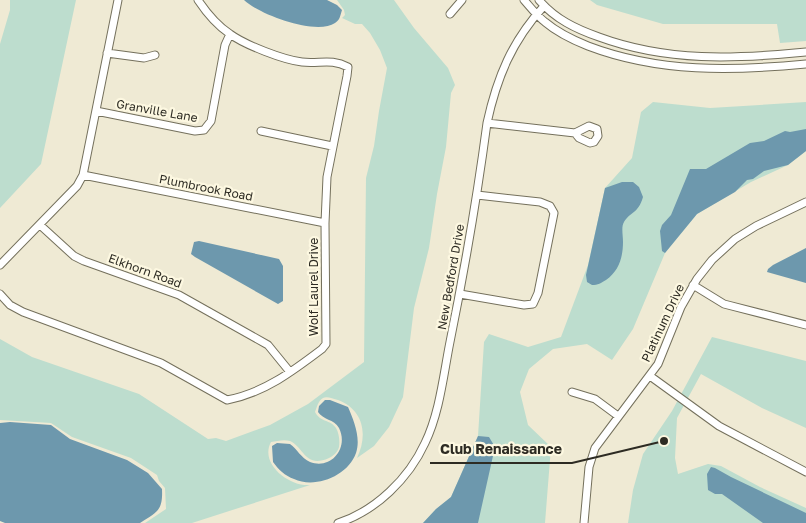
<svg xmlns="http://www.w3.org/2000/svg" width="806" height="523" viewBox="0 0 806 523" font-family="'Golos Text',sans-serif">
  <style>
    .green { fill: #bdddce }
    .water { fill: #6d98ad }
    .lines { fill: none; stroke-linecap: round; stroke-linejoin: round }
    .minor-casing { stroke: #74705c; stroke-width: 9 }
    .minor { stroke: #fff; stroke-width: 7 }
    .labels { text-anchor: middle; stroke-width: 4.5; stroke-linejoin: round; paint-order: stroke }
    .street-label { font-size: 12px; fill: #2d2b23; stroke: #fdf8e1 }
    .leader { fill: none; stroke: #2d2b23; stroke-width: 2 }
    .callout-dot { fill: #2d2b23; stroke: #fdf8e1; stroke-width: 2 }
    .callout-label { font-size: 14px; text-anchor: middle; font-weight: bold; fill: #2d2b23; stroke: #fdf8e1; stroke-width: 4.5; stroke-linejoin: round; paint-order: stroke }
  </style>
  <rect width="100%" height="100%" fill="#efead4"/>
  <path class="green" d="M10 0H76L41 164 0 208V44L10 10Z
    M337 0H394L414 28 448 68 455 85 451 93 446 147 437 194 429 248 414 308 403 397 389 427 374 446 357 458C368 435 364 410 338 400 333 399 327 396 323 398 318 401 317 407 315 412 321 423 330 419 336 428 339 433 340 441 339 447 338 452 333 456 329 458 305 469 304 447 290 441 284 439 277 441 271 442 259 464 290 487 310 485L192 523H145L166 509 165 488 159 481 157 475 131 458 72 437 51 423 0 420V339L32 357 139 394 208 439 216 438 226 441 270 425 308 404 364 362 366 178 374 146 379 111 387 68 380 50 370 33 362 24H355L342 18 345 15 344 10Z
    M590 0H806V41L780 43 777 24H663L597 5Z
    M653 102 710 108 806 102V151L788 165 751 182 697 214 665 253 633 329 612 360 587 344 553 349 529 369 520 392 528 425 551 447 545 523H423L436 509 451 497 478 436 484 342 489 334 528 347 561 337 588 265 605 188 632 158 641 112Z
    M712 337 806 361V428L762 408 701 374 677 418 675 458 678 474 708 464 721 466 760 487 806 508V523H628L633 490 643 454 672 411Z"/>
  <path class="water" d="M244 0H327L337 5 342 10C340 16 340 20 335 23 316 36 258 14 244 0Z
    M806 129V151L788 165 764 171 753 179 747 180 735 192 697 214 665 253 662 251 660 231 662 225 671 215 690 169H706L750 143 764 141 785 131 790 132Z
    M622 182H633L639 187 643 197C638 214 631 211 624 222 621 227 623 235 623 242 623 257 619 271 606 280 601 283 598 285 592 285L587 282 586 275 605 188Z
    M199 241 279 259 283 266V301L278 304 195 257 191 254 194 242Z
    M806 248V283L767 272 768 269 773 265Z
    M325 400H330L348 407C354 421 361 438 356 453 348 476 315 489 294 479 285 476 278 469 273 462L272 446 277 443 290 444C297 449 301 458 310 462 331 470 349 448 339 428 334 419 323 420 318 412L319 406Z
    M10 422 51 425 70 439 127 460 148 473 162 489C163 511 157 512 140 523H5L0 521V423Z
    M478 436 489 437 495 447 478 523H423L436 509 451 497Z
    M711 467 715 468 731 477 806 513V523H763L722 494H715L708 490 707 474Z"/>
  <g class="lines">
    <defs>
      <path id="minor" d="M524 0C531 8 537 16 545 22 558 33 573 40 588 46 659 73 732 71 806 64
        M539 0C555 19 576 29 599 37 667 62 735 59 806 52
        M450 14 462 0
        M107 53 144 58 155 55
        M96 111 195 131 204 130 211 121 225 45 230 34
        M487 123 575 133 579 138 590 143 594 142 598 136 597 129 589 126 575 133
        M261 131 332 146
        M83 175 325 223
        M40 225 74 256 84 261 179 295 268 345 290 372
        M0 265 77 186 83 175 118 0
        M693 285 724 304 806 325
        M0 294 10 305 23 312 161 363 227 400C264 393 293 371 322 349L326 344 325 223 327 177 347 76 348 67C331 58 320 64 302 62 284 60 245 45 230 34 218 26 206 12 198 0
        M460 294 524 305 533 304 538 293 554 213 550 206 540 202 477 195
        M650 376 719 426 806 472
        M572 392 595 399 618 416
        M338 523C376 511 409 478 425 443 439 414 443 379 449 347 464 273 477 198 487 123 497 77 512 41 544 6
        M584 523 589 467 595 448 658 364 681 307 697 279 712 260 735 239 756 226 806 202"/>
    </defs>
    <use href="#minor" class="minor-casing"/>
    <use href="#minor" class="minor"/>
  </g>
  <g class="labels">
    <g class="street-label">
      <text transform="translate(157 111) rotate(10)" y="4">Granville Lane</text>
      <text transform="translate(206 188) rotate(11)" y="4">Plumbrook Road</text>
      <text transform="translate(145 271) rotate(20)" y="4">Elkhorn Road</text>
      <text transform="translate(451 277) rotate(-80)" y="4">New Bedford Drive</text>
      <text transform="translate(314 287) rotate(-90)" y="4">Wolf Laurel Drive</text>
      <text transform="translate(663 323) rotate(-65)" y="4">Platinum Drive</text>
    </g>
  </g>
  <path class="leader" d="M664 441L572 463H430"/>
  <circle class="callout-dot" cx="664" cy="441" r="5"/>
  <g class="callout-label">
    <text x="501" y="454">Club Renaissance</text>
  </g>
</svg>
